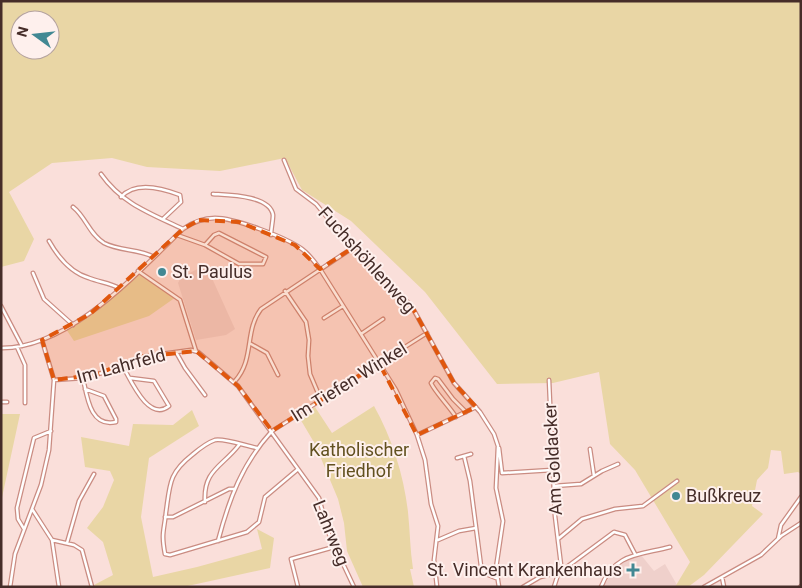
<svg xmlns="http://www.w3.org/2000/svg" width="802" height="588" viewBox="0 0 802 588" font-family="Roboto,sans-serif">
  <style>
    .built { fill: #efd0cb }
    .green { fill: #e9d6a5; fill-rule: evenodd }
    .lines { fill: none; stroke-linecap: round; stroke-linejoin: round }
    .minor-casing { stroke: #ca8c82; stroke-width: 5 }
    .minor { stroke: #fff; stroke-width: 2.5 }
    .marked { fill: #e0570d; fill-opacity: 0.2; stroke: #e0570d; stroke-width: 4; stroke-dasharray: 10 6; stroke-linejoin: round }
    .poi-dot { fill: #428893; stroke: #fef0ed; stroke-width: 2 }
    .labels { text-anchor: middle; stroke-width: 4; stroke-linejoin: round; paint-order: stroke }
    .street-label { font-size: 18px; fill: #462d29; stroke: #fef0ed }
    .poi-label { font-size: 18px; fill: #462d29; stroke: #fef0ed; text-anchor: start }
    .park-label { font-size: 18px; fill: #625120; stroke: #fef0ed }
  </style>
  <rect width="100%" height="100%" fill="#fadfda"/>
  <path class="built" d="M206 265 235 329 226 335 196 340 178 283 181 277Z
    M641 555 654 571 665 564 677 585 675 587H603L614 570 624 562Z"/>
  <path class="green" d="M1 1H801V474L798 472 784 474 781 451 771 450 768 468 757 480 752 506 763 514 704 575 688 587H675L690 562 635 470 610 444 599 372 553 383 497 384 425 292 351 221 302 190 285 158 220 171 147 167 112 158 52 163 9 192 34 239 24 261 1 267ZM20 20H50V50H20Z
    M138 271 176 297 149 316 74 341 66 329C96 317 116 293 138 271Z
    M374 406C392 438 404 476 408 512 410 531 410 550 413 569H410L414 587H363L347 551 344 523 338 499 315 444 299 417 315 407 332 433Z
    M192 410 199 426 149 458 141 517 153 577 197 567 262 549 257 529 274 538 270 568 183 587H95L94 585 113 575 103 542 87 528 103 507 114 480 110 471 85 467 81 437 129 446 133 424 173 425Z
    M1 414H20L1 502Z"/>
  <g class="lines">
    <defs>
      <path id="minor" d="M284 160 296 189 316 204 374 273 411 305 454 383 480 412 494 434 498 446 496 488 503 521 496 568 499 587
        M101 174C122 204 152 214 183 229
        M213 194C227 195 270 195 273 215 273 221 271 229 271 235
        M121 197C135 181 162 188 180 195L181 202 163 219
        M73 207C86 217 89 234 104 243 119 251 139 249 154 257
        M177 235 205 245 239 264H263L266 257 219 233 214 235 205 245
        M49 241C58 257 72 273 89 278 99 282 110 283 119 288
        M138 271 180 300 196 351
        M33 273 44 299 73 325
        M285 291 306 322 309 340 308 356 310 374 321 400
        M1 306 22 346
        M324 318 343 306
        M361 334 383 319
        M251 344 267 353 278 375
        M17 347 25 365V403
        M1 348C69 349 137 273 183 229 193 222 202 218 215 218 235 218 285 237 302 249 309 254 314 261 320 269L396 390 417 435 425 460 431 504 438 526 434 560 437 587
        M176 352 185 368 205 395
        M122 365C130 378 148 423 169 406L154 381 130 378
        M83 378C87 396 90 428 116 422V419L104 396 85 389
        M54 380 83 378 109 371 140 357 191 350 198 352 238 386 319 498 328 532 354 587
        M549 380 555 516 561 565 554 587
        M235 381C255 359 244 331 261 309L354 247
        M1 402H7
        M456 417C449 406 435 392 431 383L435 378 438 379 453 399 466 412
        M417 435 476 407
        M257 448C246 446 224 438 215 440 206 443 199 449 192 455 169 473 170 484 166 512 164 532 161 532 165 554L170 555 247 532 259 522 265 497 297 470
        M499 448 502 473 552 470
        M590 449 594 476
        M464 456 470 481 481 566 486 574 496 578
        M457 458 471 454
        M554 486 581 484 602 471 618 464
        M205 502C203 470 222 467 239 445
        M32 509 52 540 59 587
        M165 517H173L229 489H234
        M24 529 18 519 17 508 34 438 51 431
        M558 539 582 519 615 509 643 506 677 481
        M778 539 781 525 801 497
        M52 540 74 545 82 550 92 587
        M438 540 459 531 476 528
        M218 541C229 499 242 464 272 431L427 333
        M67 543 79 501 94 474
        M722 577 724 587
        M10 587 15 554 41 485 49 450 54 380 42 340
        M298 587 291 559 334 547
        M523 587 540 577 560 572 614 532 625 535 635 554
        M601 587C614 553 640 555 670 547
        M704 587 761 555 781 536 801 523
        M800 587 801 586"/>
    </defs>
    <use href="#minor" class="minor-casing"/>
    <use href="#minor" class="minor"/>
  </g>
  <path class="marked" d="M199 220 239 222 295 245 320 269 354 247 374 273 411 305 454 383 476 407 417 435 379 363 272 431 238 386 196 351 140 357 95 375 54 380 42 340 90 314 183 229Z"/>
  <g class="poi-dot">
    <circle cx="162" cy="272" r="5"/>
    <circle cx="676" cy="496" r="5"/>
    <path d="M630.5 562.5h5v5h5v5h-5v5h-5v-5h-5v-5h5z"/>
  </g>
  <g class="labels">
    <g class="street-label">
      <text transform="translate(367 260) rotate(48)" y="6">Fuchshöhlenweg</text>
      <text transform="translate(121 366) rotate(-15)" y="6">Im Lahrfeld</text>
      <text transform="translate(349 382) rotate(-32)" y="6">Im Tiefen Winkel</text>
      <text transform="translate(553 459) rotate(-93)" y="6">Am Goldacker</text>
      <text transform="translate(331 533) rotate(68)" y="6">Lahrweg</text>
    </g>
    <g class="poi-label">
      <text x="172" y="278">St. Paulus</text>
      <text x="686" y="502">Bußkreuz</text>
      <text x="622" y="576" text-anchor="end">St. Vincent Krankenhaus</text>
    </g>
    <g class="park-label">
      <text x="359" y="456">Katholischer<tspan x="359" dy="21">Friedhof</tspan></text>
    </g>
  </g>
  <rect width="802" height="588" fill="none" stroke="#462d29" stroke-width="5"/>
  <g transform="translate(35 35) rotate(285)"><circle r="24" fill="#fef0ed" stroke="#b4a29f"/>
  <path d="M0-4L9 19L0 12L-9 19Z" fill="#428893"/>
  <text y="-8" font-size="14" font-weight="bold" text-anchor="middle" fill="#462d29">N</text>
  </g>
</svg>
